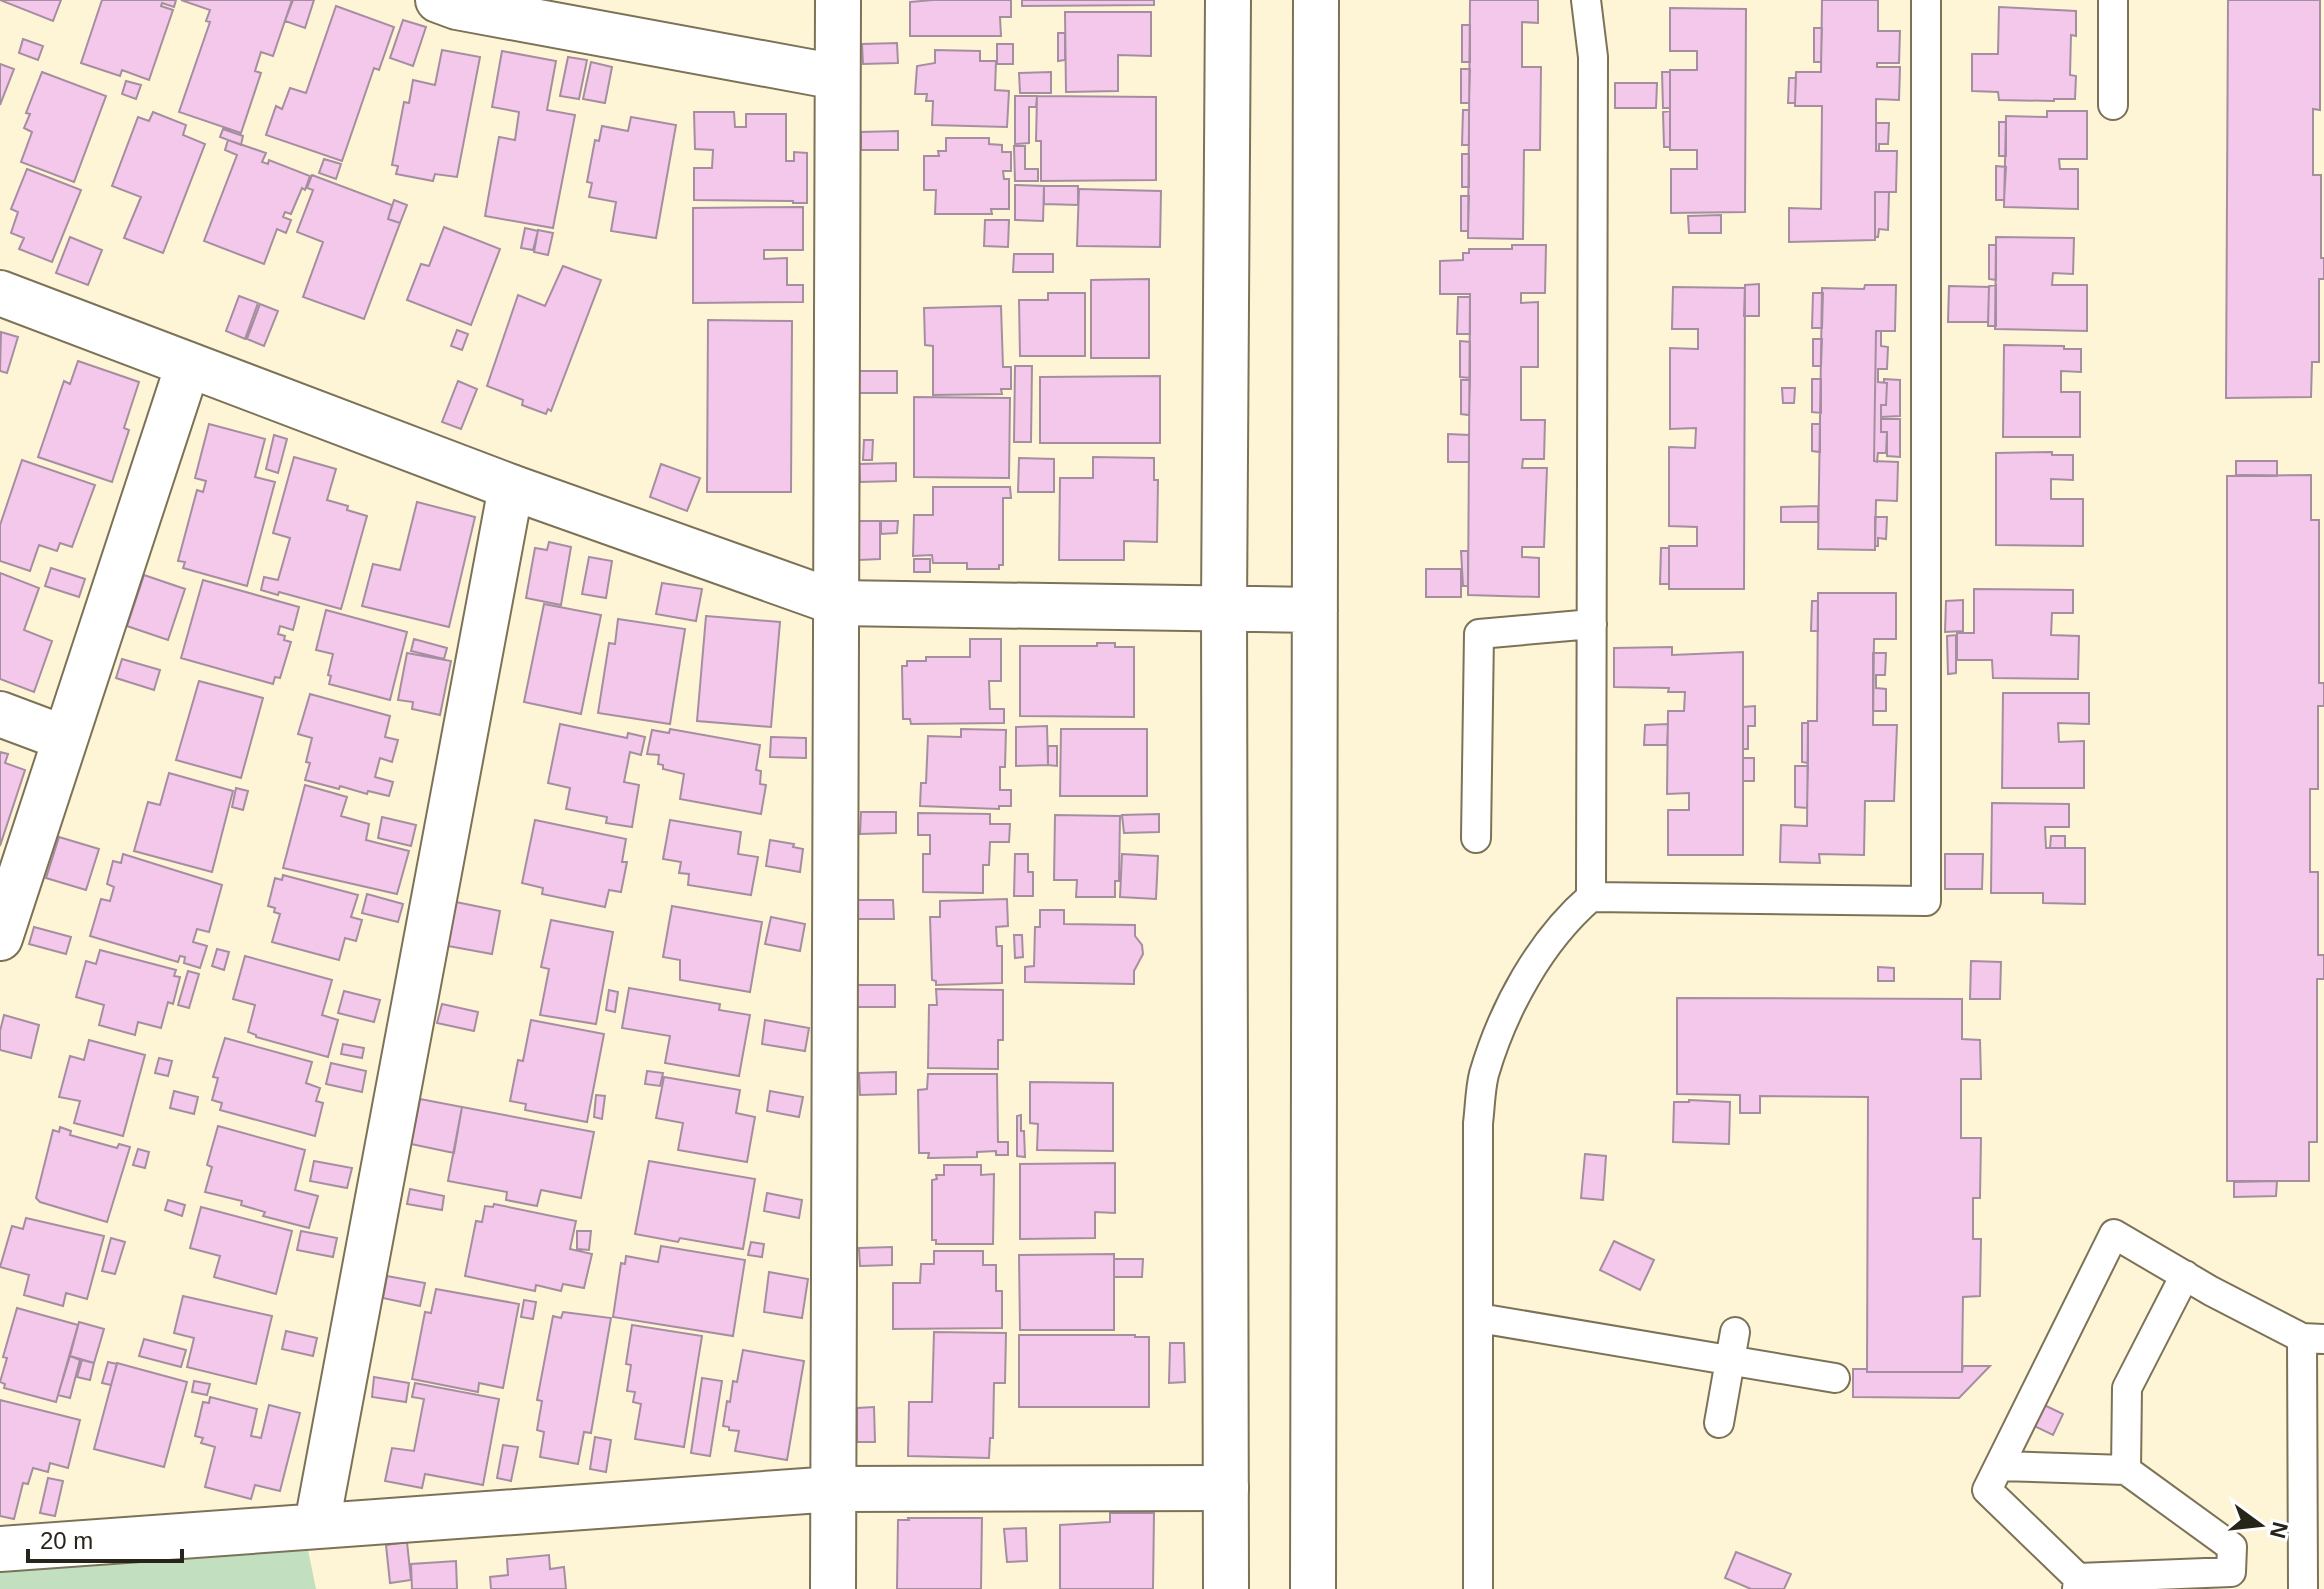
<svg xmlns="http://www.w3.org/2000/svg" width="2324" height="1589" viewBox="0 0 2324 1589" font-family="Helvetica,sans-serif">
  <style>
    .green { fill: #c2e0c0 }
    .building { fill: #f3c8eb; stroke: #a68ea1; stroke-width: 2 }
    .lines { fill: none; stroke-linecap: round; stroke-linejoin: round }
    .service-casing { stroke: #7b7258; stroke-width: 32 }
    .minor-casing { stroke: #7b7258; stroke-width: 48 }
    .tertiary-casing { stroke: #7b7258; stroke-width: 48 }
    .service { stroke: #fff; stroke-width: 28 }
    .minor { stroke: #fff; stroke-width: 44 }
    .tertiary { stroke: #fff; stroke-width: 44 }
  </style>
  <rect width="100%" height="100%" fill="#fef5d7"/>
  <path class="green" d="M308 1550 316 1589H0V1572Z"/>
  <path class="building" d="M0 0H61L53 21Z
    M102 0H176L174 7 162 3 161 6 173 10 149 80 122 70 120 76 81 63Z
    M181 0H292L273 56 261 52 255 71 261 73 241 133 179 112 210 22 206 21 210 10Z
    M293 0H314L305 28 285 21Z
    M933 0H1011V17H1000L1001 36H910V2Z
    M1022 0H1154V5L1022 6Z
    M1470 0H1538V23L1522 22V67H1541L1540 150H1524L1523 239 1468 238Z
    M1822 0H1878V31H1900L1899 63H1877V67H1900L1899 100 1876 99V151H1897L1896 192H1875V240L1789 242V208L1821 209 1822 106H1795V103L1796 72H1821Z
    M2228 0H2320V110L2313 109V175H2321V258H2324V279H2319V362H2312L2311 397 2226 398Z
    M336 6 394 27 379 70 374 68 342 161 266 135 276 106 282 109 290 88 306 93Z
    M1999 7 2076 11V36L2071 35 2070 75 2076 76 2075 99H2054V101L1999 100 1998 92 1972 91V54H1998Z
    M1670 8 1746 9 1745 212 1671 213V169H1697V150H1670V70H1697V51H1670Z
    M1065 12H1151V56L1118 55V91L1066 92Z
    M403 20 426 27 413 66 390 58Z
    M1462 25H1470V62H1462Z
    M1814 28H1822L1821 62H1814Z
    M1058 33H1065V60L1058 61Z
    M23 39 43 46 38 60 19 53Z
    M897 43 898 63 863 64 862 44Z
    M997 44H1013V64H997Z
    M442 50 480 57 457 177 435 174 433 181 396 174 398 166 392 165 404 102 409 103 413 80 435 85Z
    M935 50 980 51V61H996L995 90 1009 91 1007 127 932 125 933 101H926L927 94H915L917 66 935 63Z
    M502 51 556 61 547 110 575 115 553 228 485 216 499 137 515 140 519 112 492 107Z
    M568 57 587 60 579 99 560 96Z
    M591 62 612 67 605 103 583 99Z
    M0 64 14 69 0 105Z
    M1461 69H1470L1469 103H1461Z
    M42 72 106 96 74 182 21 162 32 132 24 128 30 114 26 113Z
    M1051 72V93H1020L1019 73Z
    M1662 72H1670V108H1663Z
    M1789 78H1796L1795 103H1788Z
    M126 81 141 85 136 99 122 94Z
    M1615 83H1657L1656 108H1615Z
    M1015 96H1037L1036 107H1029V143L1015 144Z
    M1037 96 1156 97V180L1041 181V141H1036Z
    M1463 110H1469V145H1462Z
    M1670 111V147H1664L1663 112Z
    M2047 111H2087V159H2059L2060 169H2078V209L2004 207 2006 116 2047 117Z
    M153 112 186 125 183 135 205 144 163 253 124 238 141 197 112 186 138 117 149 121Z
    M694 112H734L735 127H746V114H786V161H794V152L807 153V203H793V201L694 200V168H712L713 150 695 149Z
    M631 117 676 125 656 238 611 231 616 202 589 197 592 183 587 182 595 140 599 141 602 126 628 131Z
    M1999 122H2006V156H1999Z
    M1876 123H1889L1888 144H1879V151H1876Z
    M223 129 243 136 241 145 220 137Z
    M898 131V150H861V132Z
    M946 138H989V144L1002 145V152H1011V171H1003L1004 179H1009V209H991L992 214H935L936 190H924V156H939L938 151H946Z
    M228 140 266 153 262 162 268 164 269 160 310 176 305 190 302 188 291 214 285 212 283 217 291 220 286 233 277 229 264 264 204 241 237 155 225 150Z
    M1014 146H1025V169H1038V181H1015Z
    M1462 154H1469V187H1462Z
    M324 159 341 164 336 179 319 173Z
    M1996 166 2006 167 2004 200H1996Z
    M27 169 81 190 52 262 19 249 24 238 11 233 18 212 11 209Z
    M312 175 392 205 388 219 400 223 364 319 303 297 323 242 297 232 313 190 307 188Z
    M1015 185 1044 186 1043 221 1015 220Z
    M1044 186H1078V205L1044 204Z
    M1079 189 1161 191 1160 247 1077 246Z
    M1875 192H1889L1888 230 1879 229 1878 237H1875Z
    M1461 196H1469L1468 231H1461Z
    M394 200 407 205 400 223 388 219Z
    M803 207V250H764V259L787 258V285H803V302L693 303V208Z
    M1721 215V233H1689L1688 216Z
    M985 220H1009L1008 247 984 246Z
    M444 227 500 249 471 325 407 300 421 264 429 266Z
    M525 228 538 231 533 250 521 248Z
    M538 230 553 233 548 255 534 252Z
    M70 237 102 250 88 285 56 273Z
    M1996 237 2074 238 2073 274 2053 273 2052 285H2087V331L1995 329Z
    M1512 245H1546L1545 293H1521V303L1538 302V367H1521V420H1545L1544 459H1523L1522 468H1547L1544 547H1522V557L1539 558V597L1468 595 1470 294H1440V261L1463 260V253H1469V249H1512Z
    M1989 245H1996V280L1989 279Z
    M1014 254H1053V272H1013Z
    M563 266 601 280 551 411 548 409 546 414 522 405 523 400 487 386 518 295 545 306Z
    M1149 279V358H1091V280Z
    M1759 284V316H1744L1745 285Z
    M1865 285H1896L1895 331H1876L1874 461 1898 462 1897 501 1876 500 1875 550 1818 549 1822 288 1864 289Z
    M1996 285V326H1988L1989 286Z
    M1949 286 1989 287 1988 322H1948Z
    M1673 287 1745 288 1744 589H1669V546H1697V527L1669 526V447L1695 448 1696 428 1670 429V348L1698 349V329H1672Z
    M1048 293H1085V356H1020L1019 300H1048Z
    M1813 293H1823L1822 328H1812Z
    M239 296 258 303 245 339 226 331Z
    M1458 297H1470V334H1457Z
    M260 304 278 311 264 346 247 339Z
    M1001 306 1003 367H1011V389H1001L1002 394 933 395V346L925 345 924 308Z
    M708 320 792 321 791 492H707Z
    M457 330 468 334 462 350 451 346Z
    M1876 331H1881V346L1888 347 1887 369H1878V382L1887 383 1886 405H1881V432H1887L1886 453H1878L1877 462 1874 461Z
    M1 332 18 337 7 373 0 371Z
    M1813 339H1822L1821 366H1813Z
    M1460 341 1470 342V378L1460 377Z
    M2004 345 2064 346V349H2081V372L2061 371V392H2080V437H2003Z
    M78 361 139 382 124 428 129 430 112 482 38 457 64 381 70 384Z
    M1015 366H1032L1031 442H1014Z
    M859 371H897V393H859Z
    M1160 376V443H1040V377Z
    M1812 379H1821V413L1812 412Z
    M1884 379 1900 380V416L1881 417V405H1886L1887 383H1884Z
    M1461 380H1470L1469 415 1461 414Z
    M458 381 477 389 461 429 442 422Z
    M1782 388H1795L1794 403H1783Z
    M914 397 1010 398 1009 478 914 477Z
    M1881 419H1900V457L1887 456V432H1881Z
    M209 424 265 439 255 477 275 482 247 586 183 568 185 562 178 561 197 490 203 492 206 481 195 478Z
    M1812 424H1820V452L1812 451Z
    M1448 434 1469 435V462H1448Z
    M274 435 287 439 278 473 266 469Z
    M864 440H873L872 460H863Z
    M2052 452V455H2073V480L2051 479V499H2083V546L1996 545V453Z
    M294 457 336 469 327 500 348 506 347 510 367 516 341 609 279 592 278 595 261 590 264 577 278 580 290 538 273 533Z
    M1093 457 1154 458V480H1158L1157 542 1124 541V560H1059L1060 478H1093Z
    M1019 458 1054 459V492H1018Z
    M22 460 95 485 72 547 60 543 57 551 39 545 30 571 0 561V525Z
    M2236 461H2277V476L2236 475Z
    M896 463V481L860 482 859 464Z
    M661 464 700 478 687 511 650 497Z
    M2311 475V520H2319V683H2324V706H2318V789H2310V872H2318V955H2324V979H2317V1142H2309V1181H2227V476Z
    M933 487H1010L1011 498H1003V565H999V569H967V563H933L932 555 913 556 914 515H933Z
    M417 502 475 517 449 627 362 606 373 564 400 570Z
    M1818 506V522H1781V507Z
    M1875 517H1887L1886 539 1878 538V546H1875Z
    M859 521H880V559L859 560Z
    M881 521H898L897 533 881 534Z
    M549 542 571 547 561 605 526 598 535 548 547 550Z
    M1661 548H1669V584H1660Z
    M1461 551H1468V586H1463Z
    M589 557 612 561 606 598 582 594Z
    M914 559H930V572H914Z
    M51 568 85 579 79 597 45 586Z
    M1426 569H1461V597H1426Z
    M0 573 39 588 24 630 52 641 34 692 0 679Z
    M144 575 185 589 168 640 127 626Z
    M203 580 299 607 293 630 280 626 278 634 285 636 284 640 291 642 280 678 275 677 273 684 181 658Z
    M662 583 702 589 696 621 656 614Z
    M1974 589 2073 590V613H2052L2051 635 2079 636 2078 679 1993 678 1992 660H1957V633H1974Z
    M1818 593H1896V639H1874L1873 725H1897L1894 801H1865L1864 855 1819 854 1820 863 1780 862 1781 825 1807 826 1808 721H1817Z
    M1963 600V631L1945 632 1946 601Z
    M1812 601H1818V631H1811Z
    M544 604 601 615 581 714 524 702Z
    M326 610 407 632 390 700 329 684 331 676 328 675 333 654 316 650Z
    M706 616 780 622 771 727 697 721Z
    M618 619 685 629 670 724 598 713 609 643 615 644Z
    M1956 635V673L1948 674 1947 636Z
    M414 639 447 648 444 659 411 651Z
    M970 639H1001V681H989L990 709H1004V723L911 724 910 719H903L902 666H907V661H926V657H970Z
    M1097 643H1115V647H1134V717L1020 716V646H1097Z
    M1672 647V655L1743 652V855H1668V810H1689V793L1667 794 1668 711H1684L1685 692H1668L1669 688 1614 687V648Z
    M407 653 451 661 440 715 412 709 413 702 398 700Z
    M1873 653H1886L1885 675H1876V688L1886 689V711H1873Z
    M122 659 160 670 154 690 116 678Z
    M199 681 263 698 241 778 176 760Z
    M2003 693H2089V724L2058 723 2059 742 2084 741V788H2002Z
    M310 694 390 716 385 737 398 740 392 762 380 758 375 777 393 782 389 796 368 791 367 794 340 786 339 789 305 780 310 763 306 762 312 738 298 734Z
    M1755 706V726H1748V749H1743V707Z
    M1802 723H1808V763L1802 762Z
    M560 724 627 738 628 733 645 737 641 755 630 752 624 782 639 785 632 827 606 823 607 817 566 809 570 788 548 783Z
    M1668 724 1667 745H1644L1645 725Z
    M1047 726 1048 765 1016 766V727Z
    M670 729 760 745 756 770 761 771 760 784 766 785 761 814 680 799 684 774 663 769V765L658 764 659 755 647 754 652 730 669 733Z
    M961 729 1006 730 1005 767H1000V790H1011V806H999V809L920 806 921 783H926L928 736 961 737Z
    M1061 729H1147V796H1060Z
    M771 737 806 738V758L770 757Z
    M1048 746H1057V766L1048 765Z
    M0 752 8 754 5 763 25 770 0 846Z
    M1743 758H1754V781H1743Z
    M1795 766H1808L1807 808 1795 807Z
    M169 773 233 791 212 872 134 851 148 802 160 805Z
    M305 785 347 797 341 816 369 824 366 840 409 851 397 894 283 868Z
    M236 788 248 791 243 810 232 807Z
    M1992 803 2069 804V827H2045L2046 848H2085V904L2043 903V893H1991Z
    M861 812H896V833L860 834Z
    M918 813 990 814V824H1010L1009 842H990L989 865H983V893L923 892V854H930V835H918Z
    M1159 814V832L1124 833 1122 815Z
    M1055 815 1120 816 1119 881H1115V897H1076L1077 880H1054Z
    M382 817 416 825 411 846 378 838Z
    M535 820 626 839 622 862H627L621 892 609 890 605 907 542 894 543 888 522 883Z
    M670 820 741 832 738 854 758 857 751 895 688 885 689 874 679 873 681 862 663 859Z
    M2051 836H2065V848H2050Z
    M59 837 99 849 86 890 46 878Z
    M770 840 794 844 793 847 803 849 800 872 766 866Z
    M123 854 222 885 209 932 197 929 193 942 207 946 200 968 184 963 185 957 180 956 178 962 90 936 101 899 110 901 114 887 107 884 113 861 121 863Z
    M1015 854H1028V872H1033V896H1014Z
    M1122 854 1158 856 1156 899 1120 897Z
    M1945 854H1983L1982 889H1945Z
    M283 875 358 895 351 917 362 920 356 941 345 938 339 960 272 942 280 914 274 912 275 908 268 906 275 878 282 880Z
    M367 894 403 904 398 922 362 913Z
    M1007 899 1008 926 996 927 997 946H1002V983L936 985V981L932 980 930 917H940V901Z
    M858 900H893L894 919H858Z
    M456 902 500 911 492 954 448 946Z
    M672 906 762 922 750 992 680 980V960L663 957Z
    M1040 910H1064V924L1135 925V936L1142 945 1143 954 1134 971V984L1025 982V967L1034 966 1035 927H1040Z
    M771 917 805 924 800 951 765 944Z
    M551 920 613 932 596 1024 540 1015 549 969 541 967Z
    M34 927 71 937 66 954 29 944Z
    M1014 935H1022L1023 957 1015 958Z
    M217 949 229 952 224 970 212 966Z
    M100 950 176 970 174 976 180 977 173 1004 168 1002 161 1028 138 1022 135 1035 99 1025 104 1005 76 997 86 961 96 964Z
    M245 956 332 980 322 1015 338 1020 328 1057 256 1037V1035L248 1032 255 1005 233 999Z
    M1971 961 2001 962 2000 999H1970Z
    M1878 967 1894 968V981H1878Z
    M188 971 199 974 189 1008 178 1005Z
    M856 985H895V1007H857Z
    M629 988 720 1004 719 1010 750 1015 739 1076 665 1063 670 1036 622 1028Z
    M936 989 1003 990V1040H998V1069L928 1068 929 1005H937Z
    M609 990 618 992 615 1012 606 1010Z
    M344 991 380 1000 374 1022 338 1013Z
    M1677 998 1962 999V1039L1980 1040 1981 1079H1961V1138H1981L1980 1198H1973V1239H1981L1980 1296 1963 1297 1962 1372H1867L1868 1097 1760 1096V1113H1740V1095L1677 1094Z
    M442 1004 478 1012 474 1031 437 1023Z
    M4 1015 39 1025 31 1058 0 1050V1031Z
    M531 1020 604 1034 587 1122 525 1110 526 1104 510 1101 518 1060 523 1061Z
    M765 1020 809 1028 805 1051 762 1044Z
    M225 1038 312 1062 306 1083 320 1088 316 1101 323 1103 315 1136 220 1110 222 1103 212 1100 218 1078 213 1077Z
    M89 1040 145 1055 123 1136 74 1123 80 1101 59 1097 70 1056 84 1060Z
    M343 1044 364 1048 362 1058 341 1054Z
    M159 1058 172 1061 168 1076 155 1073Z
    M331 1063 366 1071 362 1092 326 1084Z
    M647 1071 663 1073 660 1086 645 1084Z
    M896 1072V1094L860 1095 859 1073Z
    M928 1074H997L998 1142H1008V1155H996V1151L977 1152V1157L928 1158 929 1153H919L918 1090 927 1089Z
    M664 1077 740 1090 736 1113 755 1117 747 1162 678 1150 683 1123 656 1118Z
    M1030 1082 1113 1083V1151L1037 1150 1038 1124 1030 1123Z
    M174 1091 198 1097 194 1114 170 1108Z
    M770 1091 803 1097 799 1117 767 1111Z
    M596 1095 605 1096 602 1119 594 1117Z
    M420 1099 462 1107 454 1153 411 1144Z
    M1689 1100 1730 1102 1729 1144 1673 1142 1674 1102H1689Z
    M462 1107 594 1132 581 1198 541 1190 537 1206 506 1200 507 1192 448 1181Z
    M1021 1115V1131H1024L1025 1157 1017 1156V1116Z
    M218 1126 305 1150 295 1190 318 1196 309 1228 263 1216 265 1212 241 1205 242 1201 205 1192 212 1167 207 1165Z
    M60 1127 71 1131 70 1135 117 1148 119 1144 130 1147 107 1222 40 1202 36 1198 53 1130 59 1132Z
    M138 1149 149 1152 145 1168 133 1165Z
    M1585 1154 1606 1156 1603 1200 1581 1198Z
    M314 1161 352 1168 347 1188 310 1181Z
    M649 1161 755 1179 743 1249 680 1238 678 1242 635 1234Z
    M1115 1163V1213L1095 1212V1238L1020 1239V1164Z
    M944 1165H981V1175L994 1174 993 1244H936V1240H932V1180L937 1179 936 1175H944Z
    M2277 1181 2276 1196 2234 1197V1182Z
    M410 1189 444 1196 442 1210 407 1204Z
    M767 1193 802 1200 799 1218 764 1211Z
    M168 1200 185 1205 182 1216 165 1210Z
    M494 1204 576 1221 570 1249 592 1254 584 1288 563 1284 561 1291 536 1285 535 1291 465 1276 476 1221 482 1222 485 1206 493 1207Z
    M201 1207 292 1231 276 1294 214 1277 220 1256 190 1248Z
    M26 1218 104 1236 87 1299 66 1293 63 1306 24 1295 29 1275 0 1267 12 1226 23 1229Z
    M301 1231 337 1238 333 1257 297 1250Z
    M577 1231H591L589 1250 577 1249Z
    M111 1238 125 1242 115 1274 102 1271Z
    M1614 1241 1654 1260 1640 1290 1600 1270Z
    M751 1242 764 1244 762 1257 748 1255Z
    M661 1246 745 1260 733 1336 613 1317 621 1263 625 1264 626 1256 658 1262Z
    M892 1247V1265L860 1266 859 1248Z
    M934 1251H983V1265H996V1291H1002V1328L893 1329V1283H920L921 1264H934Z
    M1114 1254V1330H1020L1019 1255Z
    M1114 1259H1143L1142 1277H1114Z
    M769 1272 808 1279 802 1318 764 1312Z
    M387 1276 425 1283 420 1306 383 1298Z
    M436 1289 519 1304 503 1388 479 1383 478 1392 412 1379 425 1312 431 1313Z
    M183 1296 272 1316 256 1384 187 1367 194 1338 174 1333Z
    M524 1300 536 1302 533 1319 521 1317Z
    M17 1308 78 1325 56 1402 4 1388 5 1384 0 1382 7 1358 3 1357Z
    M563 1312 611 1318 591 1433 584 1432 578 1464 540 1457 544 1432 537 1430 542 1401 537 1400 553 1316 561 1318Z
    M79 1322 104 1329 94 1363 70 1356Z
    M632 1325 702 1336 684 1447 635 1439 641 1404 633 1402 635 1392 627 1391 631 1365 626 1364Z
    M286 1331 317 1338 313 1356 282 1349Z
    M934 1332 1006 1333 1005 1383H994L993 1438H990L989 1458 908 1456 909 1402H932Z
    M1019 1335H1135V1337H1149V1407H1019Z
    M144 1339 186 1350 181 1367 139 1356Z
    M1170 1343H1184L1185 1382 1169 1383Z
    M743 1350 804 1361 787 1460 735 1451 739 1431 729 1430V1427L723 1426 727 1401 730 1402 733 1381 737 1382Z
    M70 1356 80 1360 70 1398 58 1395Z
    M82 1360 94 1363 90 1380 77 1377Z
    M108 1362 117 1364 111 1385 102 1383Z
    M117 1363 187 1382 164 1467 94 1449Z
    M1963 1366H1990L1959 1398 1853 1397V1369H1867V1372H1962Z
    M374 1377 409 1383 406 1402 372 1397Z
    M702 1378 722 1381 710 1456 691 1453Z
    M194 1381 210 1384 207 1395 192 1392Z
    M415 1383 499 1399 483 1485 425 1474 422 1488 385 1481 392 1448 414 1451 424 1399 412 1397Z
    M210 1397 257 1409 251 1436 261 1438 269 1405 300 1413 280 1491 255 1485 251 1499 205 1487 215 1447 201 1443 203 1438 195 1436 203 1402 209 1403Z
    M0 1400 80 1420 68 1468 50 1463 48 1472 33 1468 28 1484 23 1483 14 1519 0 1516Z
    M2042 1404 2063 1414 2053 1435 2032 1425Z
    M874 1407 875 1442H857V1408Z
    M595 1437 611 1440 606 1472 590 1469Z
    M503 1445 518 1447 511 1481 497 1478Z
    M48 1478 63 1481 55 1516 40 1513Z
    M1110 1513H1154L1153 1589H1060V1525L1110 1522Z
    M908 1518H982L981 1589H897L898 1520H909Z
    M1026 1528 1027 1561 1007 1562 1004 1529Z
    M407 1542 411 1580 390 1583 386 1545Z
    M1736 1552 1791 1574 1784 1589H1751L1725 1578Z
    M549 1555 550 1569 564 1567 566 1589H491L490 1577 508 1575 507 1559Z
    M456 1561 457 1589H412L411 1564Z"/>
  <g class="lines">
    <defs>
      <path id="service" d="M2113 105V0
        M1476 838 1479 634 1592 624
        M1591 897 1926 901V0
        M1479 1318 1835 1378
        M2302 1338 2303 1589
        M1719 1423 1735 1332
        M1999 1466 2126 1470
        M2078 1578 2231 1572 2232 1547 2126 1470 2127 1388 2185 1275
        M1478 1589V1123C1480 1108 1480 1090 1484 1074 1503 1009 1540 941 1591 897L1593 57 1586 0
        M2077 1589 2078 1578 1987 1490 2114 1234 2211 1291 2302 1338 2324 1339"/>
      <path id="minor" d="M438 0 457 7 837 77
        M0 714 64 738
        M0 938 188 365
        M317 1524 511 487
        M0 1549 834 1489 1226 1488
        M833 1589 838 0"/>
      <path id="tertiary" d="M0 293 511 487 837 603 1315 610
        M1226 1589 1224 608 1228 0
        M1313 1589 1316 0"/>
    </defs>
    <use href="#service" class="service-casing"/>
    <use href="#minor" class="minor-casing"/>
    <use href="#tertiary" class="tertiary-casing"/>
    <use href="#service" class="service"/>
    <use href="#minor" class="minor"/>
    <use href="#tertiary" class="tertiary"/>
  </g>
  <g transform="translate(2260 1525) rotate(105)" stroke="#ffffff" stroke-width="6" paint-order="stroke">
  <path d="M0-6L14 30L0 20L-14 30Z" fill="#272419"/>
  <text y="-12" font-size="22" font-weight="bold" text-anchor="middle" fill="#272419">N</text>
  </g>
  <path d="M28 1549v12h154v-12" fill="none" stroke="#272419" stroke-width="4"/>
  <text x="40" y="1549" font-size="24" fill="#272419" stroke="#ffffff" stroke-width="6" paint-order="stroke">20 m</text>
</svg>
